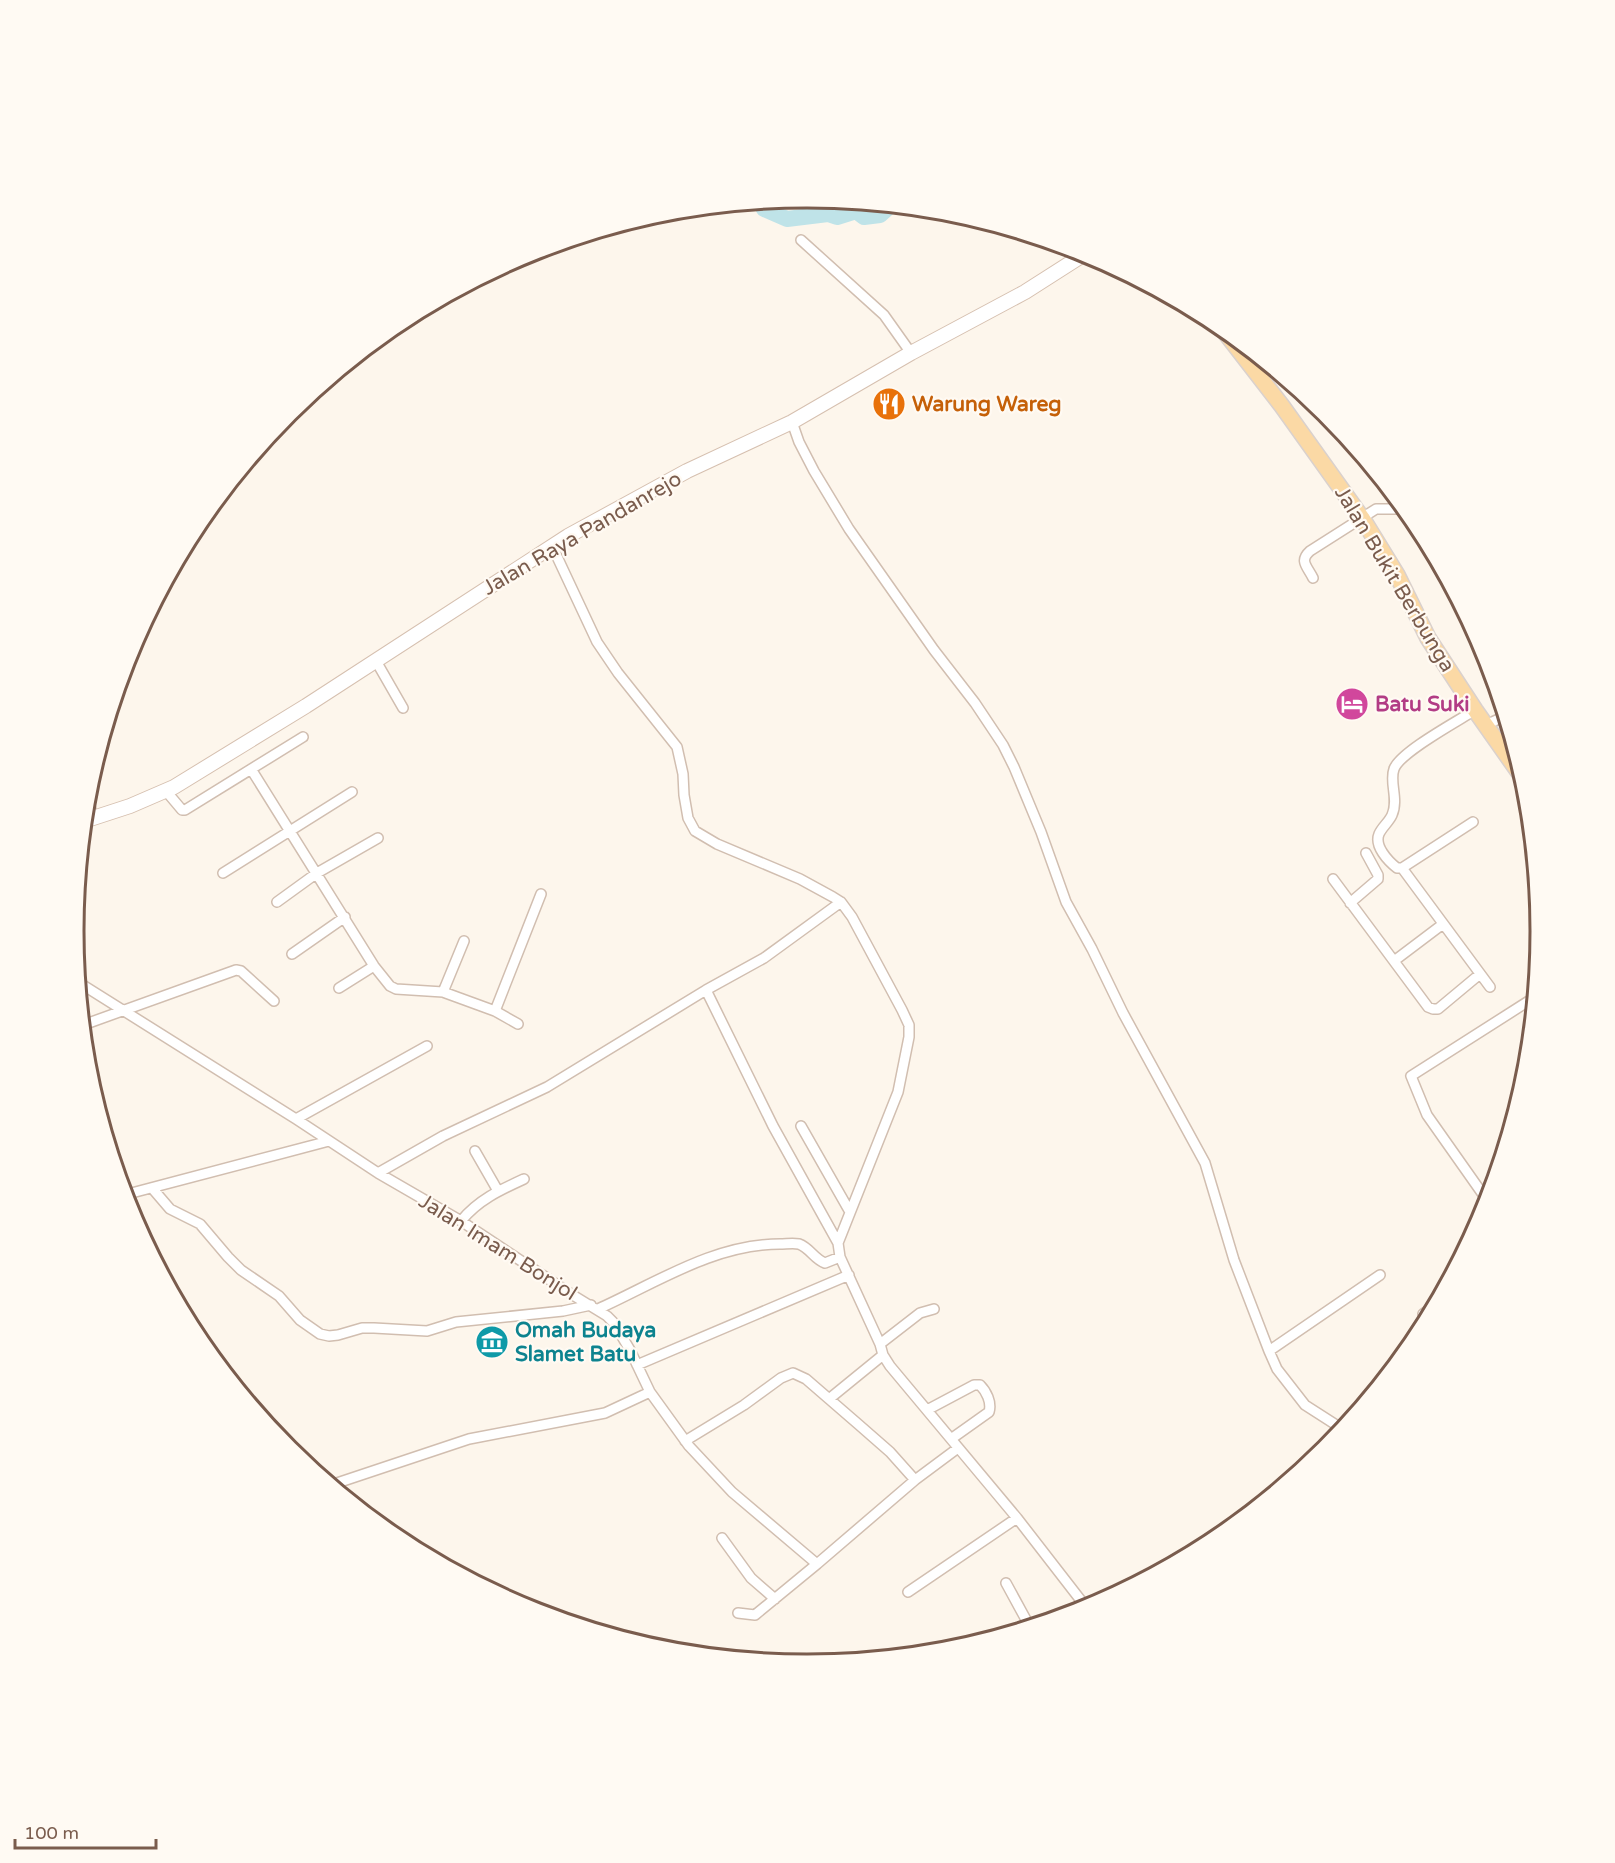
<svg xmlns="http://www.w3.org/2000/svg" width="1615" height="1863" viewBox="0 0 1615 1863" font-family="'Varela Round',sans-serif">
  <style>
    .lines { fill: none; stroke-linecap: round; stroke-linejoin: round }
    .river { stroke: #bfe3e8; stroke-width: 16 }
    .street-casing { stroke: #d1beb0; stroke-width: 12 }
    .secondary-casing { stroke: #d6c0b0; stroke-width: 16 }
    .primary-casing { stroke: #dad1cd; stroke-width: 18 }
    .street { stroke: #fff; stroke-width: 9 }
    .secondary { stroke: #fff; stroke-width: 14 }
    .primary { stroke: #fbd9a5; stroke-width: 15 }
    .labels { text-anchor: middle; stroke-width: 4.5; stroke-linejoin: round; paint-order: stroke }
    .food-label { font-size: 21px; font-weight: bold; fill: #c56008; stroke: #fffaf3; text-anchor: start }
    .street-label { font-size: 21px; fill: #7a5c4d; stroke: #fffaf3 }
    .hotel-label { font-size: 21px; font-weight: bold; fill: #b23c85; stroke: #fffaf3; text-anchor: start }
    .culture-label { font-size: 21px; font-weight: bold; fill: #0d838f; stroke: #fffaf3; text-anchor: start }
    .rim { fill: none; stroke: #7a5c4d; stroke-width: 3 }
  </style>
  <rect width="100%" height="100%" fill="#fdf6ec"/>
  <g class="lines">
    <path class="river" d="M760 202 764 209 787 219 828 214 837 217 856 211 864 217 880 215 890 206"/>
    <defs>
      <path id="street" d="M801 240 884 315 911 353
        M792 422 799 442 814 471 849 529 934 650 975 703 1003 745 1014 767 1041 832 1066 902 1092 949 1123 1013 1205 1163 1234 1260 1269 1351 1277 1369 1305 1405 1344 1430
        M552 546 597 642 618 673 677 747 683 774 684 795 688 818 695 831 717 844 800 879 833 897 841 902 852 917 902 1010 909 1025V1037L898 1092 838 1243 840 1257 880 1344 883 1355 890 1366 1017 1518 1086 1607
        M1313 578C1307 566 1299 561 1310 551L1376 509H1406
        M376 661 403 708
        M1486 725 1505 716
        M251 769 374 966 390 986 396 989 443 992 464 941
        M166 791 182 810H185L303 737
        M87 796 93 817
        M1473 822 1402 868H1397C1388 861 1374 846 1379 834 1382 827 1389 822 1392 815 1399 799 1389 782 1394 769 1400 752 1458 721 1475 710
        M1402 868 1490 987
        M223 873 352 792
        M1333 879 1428 1007 1433 1009H1438L1480 974
        M277 902 317 873 378 838
        M1350 903 1378 879V875L1366 853
        M292 954 345 917
        M1394 961 1443 924
        M78 982 296 1119 378 1173 461 1221 571 1294 607 1316 614 1323 630 1350 650 1392 689 1446 732 1492 817 1564 915 1480 958 1448
        M339 988 374 966
        M706 990 764 958 841 902
        M443 992 495 1011
        M518 1024 495 1011 541 894
        M83 1025 236 970 241 971 274 1001
        M296 1119 427 1046
        M801 1126 850 1212
        M475 1151 498 1191
        M378 1173 443 1136 547 1087 706 990 773 1126 838 1243
        M152 1188 170 1209 200 1224 228 1257 241 1270 279 1296 300 1320 320 1334 329 1336 338 1335 362 1328H374L427 1331 456 1322 563 1311 591 1305
        M124 1195 329 1141
        M1489 1203 1427 1115 1411 1076 1535 997
        M461 1221C478 1200 500 1190 524 1179
        M598 1309C656 1283 714 1244 780 1244 786 1244 793 1243 799 1244 810 1248 814 1259 825 1263L840 1257
        M1423 1314 1436 1305
        M880 1344 920 1313 934 1309
        M1269 1351 1380 1275
        M637 1365 849 1275
        M829 1399 883 1355
        M927 1410 974 1385H980C986 1391 992 1402 989 1412L951 1439
        M685 1441 744 1405 781 1378 793 1373 806 1379 858 1424 890 1452 915 1480
        M331 1485 469 1439 605 1413 650 1392
        M722 1538 751 1578 775 1599
        M1006 1583 1030 1627
        M908 1592 1017 1518
        M738 1613 755 1615 817 1564
        M1073 1614 1180 1561"/>
      <path id="secondary" d="M84 821 130 806 174 787 306 706 568 536 687 471 792 422 911 353 1025 292 1086 253"/>
      <path id="primary" d="M1217 322 1282 406 1362 518 1397 575 1428 638 1475 710 1525 781"/>
    </defs>
    <use href="#street" class="street-casing"/>
    <use href="#secondary" class="secondary-casing"/>
    <use href="#primary" class="primary-casing"/>
    <use href="#street" class="street"/>
    <use href="#secondary" class="secondary"/>
    <use href="#primary" class="primary"/>
  </g>
  <defs>
    <symbol id="restaurant-disc" viewBox="-11 -11 22 22"><circle r="9.5" fill="#e8710a" stroke="#fffaf3"/><path d="M-5-6h1v4h1v-4h1v4h1v-4h1v5L-1.5 .5V6h-2V.5L-5-1ZM5-6V6H3V1.5H1.5Q1.5-4 5-6Z" fill="#fff"/></symbol>
    <symbol id="hotel-disc" viewBox="-11 -11 22 22"><circle r="9.5" fill="#d1479c" stroke="#fffaf3"/><path d="M-6-4.5h1.5V1H6V5H4.5V3h-9V5H-6ZM-4 0a1.8 1.8 0 1 1 3.6 0ZM.5 0V-2.5h3Q6-2.5 6 0Z" fill="#fff"/></symbol>
    <symbol id="museum-disc" viewBox="-11 -11 22 22"><circle r="9.5" fill="#0f9aa8" stroke="#fffaf3"/><path d="M0-6L6-3V-2H-6V-3ZM-5-1h2V3h-2ZM-1-1h2V3h-2ZM3-1h2V3H3ZM-6 4H6V6H-6Z" fill="#fff"/></symbol>
  </defs>
  <g fill-rule="evenodd">
    <use href="#restaurant-disc" x="870" y="385" width="38" height="38"/>
    <use href="#hotel-disc" x="1333" y="685" width="38" height="38"/>
    <use href="#museum-disc" x="473" y="1323" width="38" height="38"/>
  </g>
  <g class="labels">
    <g class="food-label">
      <text x="912" y="411">Warung Wareg</text>
    </g>
    <g class="street-label">
      <text transform="translate(582 533) rotate(-30)" y="7">Jalan Raya Pandanrejo</text>
      <text transform="translate(1395 579) rotate(59)" y="7">Jalan Bukit Berbunga</text>
      <text transform="translate(498 1247) rotate(32)" y="7">Jalan Imam Bonjol</text>
    </g>
    <g class="hotel-label">
      <text x="1375" y="711">Batu Suki</text>
    </g>
    <g class="culture-label">
      <text x="515" y="1337">Omah Budaya<tspan x="515" dy="24">Slamet Batu</tspan></text>
    </g>
  </g>
  <path d="M0 0H1615V1863H0ZM84 931a723 723 0 1 1 1446 0a723 723 0 1 1-1446 0Z" fill="#fffaf3" fill-rule="evenodd"/>
  <path class="rim" d="M84 931a723 723 0 1 1 1446 0a723 723 0 1 1-1446 0Z"/>
  <path d="M15 1839v9h141v-9" fill="none" stroke="#7a5c4d" stroke-width="3"/>
  <text x="24" y="1839" font-size="18" fill="#7a5c4d" stroke="#fffaf3" stroke-width="4.5" paint-order="stroke">100 m</text>
</svg>
